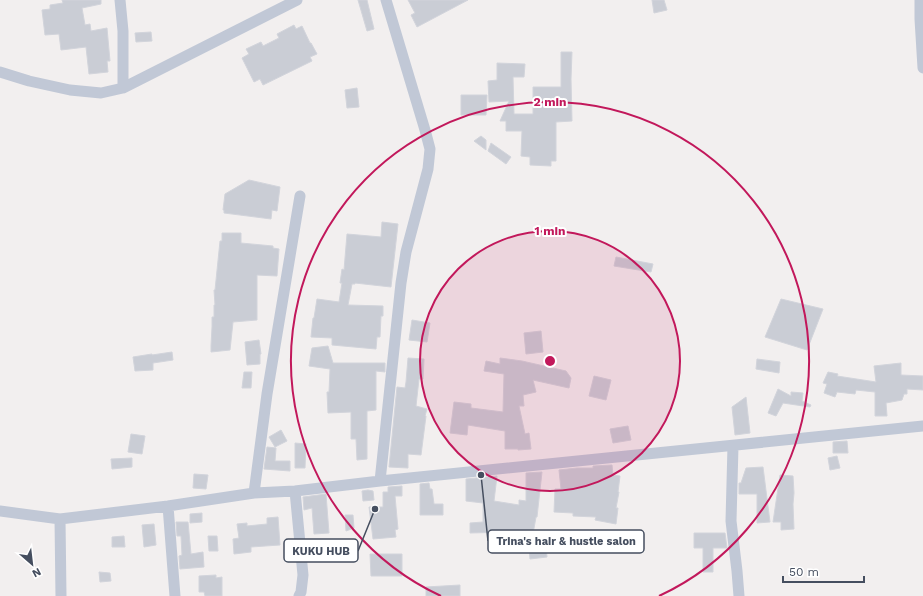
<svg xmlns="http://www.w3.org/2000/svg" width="923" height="596" viewBox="0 0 923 596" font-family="'Work Sans',sans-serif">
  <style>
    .building { fill: #cacdd5; stroke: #d2d4db }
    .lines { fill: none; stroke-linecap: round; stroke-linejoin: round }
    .minor { stroke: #c1c8d6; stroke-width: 11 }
    .ring { fill: none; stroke: #c2185b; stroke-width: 2 }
    .centre { fill: #c2185b; stroke: #fff; stroke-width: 2 }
    .ring-label { font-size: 12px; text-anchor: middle; font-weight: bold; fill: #c2185b; stroke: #fff; stroke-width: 4; stroke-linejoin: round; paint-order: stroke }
    .leader { fill: none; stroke: #454e5f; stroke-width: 1.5 }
    .callout-dot { fill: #454e5f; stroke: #fff; stroke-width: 1.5 }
    .callout { fill: #fff; stroke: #454e5f; stroke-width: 1.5 }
    .callout-label { font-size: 11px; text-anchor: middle; font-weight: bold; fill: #454e5f }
  </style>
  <rect width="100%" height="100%" fill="#f2efef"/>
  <path class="building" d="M62 0H101V4L82 8 85 25 90 24 91 31 107 28 110 61H107L108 72 89 74 86 47 61 50 59 34 45 35 42 10 50 9V5L63 3Z
    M358 0H367L374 29 367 31Z
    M408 0H468L417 27 411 15 415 13Z
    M652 0H664L667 10 654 13Z
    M294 25 296 29 302 26 310 43H311L317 54 310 57 312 61 263 85 260 79 254 82 242 58 249 54 246 49 261 42 263 46 279 38 277 34Z
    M151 32 152 41 136 42 135 33Z
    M561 52H572L571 79 572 121 556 122V161H551V166L530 165V157L521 156 522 131H506V121H500L509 101 489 102 488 81 497 80V63L525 64 524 77H513L514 114H533V87H561Z
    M357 88 359 107 347 108 345 90Z
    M461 95H487L486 115H461Z
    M481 136 486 140V150L474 141Z
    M491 143 511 157 506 164 488 151Z
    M249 180 280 187 277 211 272 210 271 219 224 213V210H223L225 194Z
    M382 222 398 224 391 287 355 283V284H352L348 305 383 306V316H381L380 337H377L376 349 332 345V338L311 337 313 318H314L317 299 339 302 342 283H340L342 269 344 270 347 234 381 237Z
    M222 233H241V243L273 246V248L279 249 277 276 257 275V320L233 322 230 350 211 352V346L212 327V317H214V305H215L214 290H215L220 241H222Z
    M616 257 653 264 651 272 614 266Z
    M781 299 823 309 807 350 765 337Z
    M412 320 430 323 427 342 409 340Z
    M541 331 543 352 526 354 524 333Z
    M259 340 261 354H260V364L247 365 245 342Z
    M328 346 333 363H385V372L376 371V410L367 411V459L357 460 356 439H351V412L328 413 327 392H329L330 369 309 366 312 348Z
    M172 352 173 360 153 363V370L135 371 133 357 152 354V355Z
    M408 358 424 359 423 379H419L416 406 427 409 425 416H426L421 455 408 454V468L389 467 397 387 405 388 406 382Z
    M500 358 522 361 566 371 571 378 569 388 533 380 536 392 523 395 524 406H519L525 434 529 433 531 449 518 450V449H505V431L468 425 467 435 450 433 454 402 471 404V408L503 412 504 374 484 371 486 361 500 364Z
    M757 359 780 362 779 373 756 369Z
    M901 363V375L923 376V390L907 389V394H904L902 400 886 403 887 416H875V392L856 390 855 394 837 392 835 397 824 393 827 384 823 383 828 372 838 374 837 376 876 382 874 366Z
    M244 372H252L251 388H242Z
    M594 376 611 380 606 400 589 396Z
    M778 389 791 396V392L803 393 802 401 811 405 810 407 783 403 776 416 768 413Z
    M746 397 750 433 735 435 732 407Z
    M628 426 631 440 613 443 610 429Z
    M281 430 287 441 275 447 269 437Z
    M131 434 145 436 142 454 128 452Z
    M847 441 848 453H833V442Z
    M295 443 306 444 305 468H295Z
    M267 447 276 448 275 461H290V471L264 469Z
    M837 456 840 468 830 470 828 458Z
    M132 458V467L112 469 111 459Z
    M612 465 613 475 620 476 618 492H619L616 508H618L616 524 595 520 596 517 573 516V513L554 512 555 489H561L559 470 577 468H593V466Z
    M763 467 770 522 757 523V494H739V483H741L746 468Z
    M542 472 537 517H536L533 534H511V532L470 533V523L483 522V503L466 501V479L497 476 494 501 519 505V500L526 501V473Z
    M194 474 208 475 206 489 193 488Z
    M780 475 793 476 794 493 793 504 794 529 781 530V522H773Z
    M429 483 430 489H432L434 504H443V515H420V484Z
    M402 486V496H395L398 529 395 530 396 537 373 539 369 507H383V492H388V487Z
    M368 490 373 491 374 500 363 501 362 491Z
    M326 494 329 533 314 534 312 508 304 510 303 497Z
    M202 513V522L190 523V514Z
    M345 515H353L354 528 346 531Z
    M278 517 280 545 251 547V552L234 554 233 539 239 538 237 524 247 523V526L267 524V518Z
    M176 522H188L191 554 203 552 204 567 180 569 179 556 182 555 181 536H177Z
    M154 524 156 545 144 547 142 525Z
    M694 533H725L727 548H713V572H703V548H694Z
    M545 535 547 557 530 559 528 536Z
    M124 536 125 547H112V537Z
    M208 536H217L218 551H209Z
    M370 554H402V576H371Z
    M99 572 110 573 111 581 100 582Z
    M216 575V578L222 577V596H205L204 592H199V576Z
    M460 585V596H426V587Z"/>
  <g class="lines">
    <path class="minor" d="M120 0 123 31V88
      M920 0V19L923 68
      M0 72 29 81 70 90 101 93 123 88 297 0
      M733 446 731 521 737 571 739 596
      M380 481 401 283 406 252 428 169 430 149 425 130 386 0
      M295 491 303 575 301 592 299 596
      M254 493 267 394 300 196
      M168 506 175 596
      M0 511 60 519 168 506 254 493 295 491 380 481 923 426
      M60 519 61 596"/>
  </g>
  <circle cx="550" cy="361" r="130" fill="#c2185b" fill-opacity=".12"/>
  <g class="ring">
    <circle cx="550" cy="361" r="130"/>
    <path d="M441 596A259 259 0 1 1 659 596"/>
  </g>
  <circle cx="550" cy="361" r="6" class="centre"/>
  <g class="ring-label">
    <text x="550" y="106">2 min</text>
    <text x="550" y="235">1 min</text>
  </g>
  <path class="leader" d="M481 475L488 541M375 509L358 551"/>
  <g class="callout-dot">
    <circle cx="481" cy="475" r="4"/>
    <circle cx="375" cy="509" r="4"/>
  </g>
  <g class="callout">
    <rect x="488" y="530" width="156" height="23" rx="4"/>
    <rect x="284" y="539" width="74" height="23" rx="4"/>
  </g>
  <g class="callout-label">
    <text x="566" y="545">Trina's hair &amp; hustle salon</text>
    <text x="321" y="555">KUKU HUB</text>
  </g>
  <g transform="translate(32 564) rotate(152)" stroke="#ffffff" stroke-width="3" paint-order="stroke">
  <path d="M0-3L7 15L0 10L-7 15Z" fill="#454e5f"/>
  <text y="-6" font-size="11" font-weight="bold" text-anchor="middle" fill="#454e5f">N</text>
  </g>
  <path d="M783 576v6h81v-6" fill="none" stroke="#454e5f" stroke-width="2"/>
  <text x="789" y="576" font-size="12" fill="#454e5f" stroke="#ffffff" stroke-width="3" paint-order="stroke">50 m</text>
</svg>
